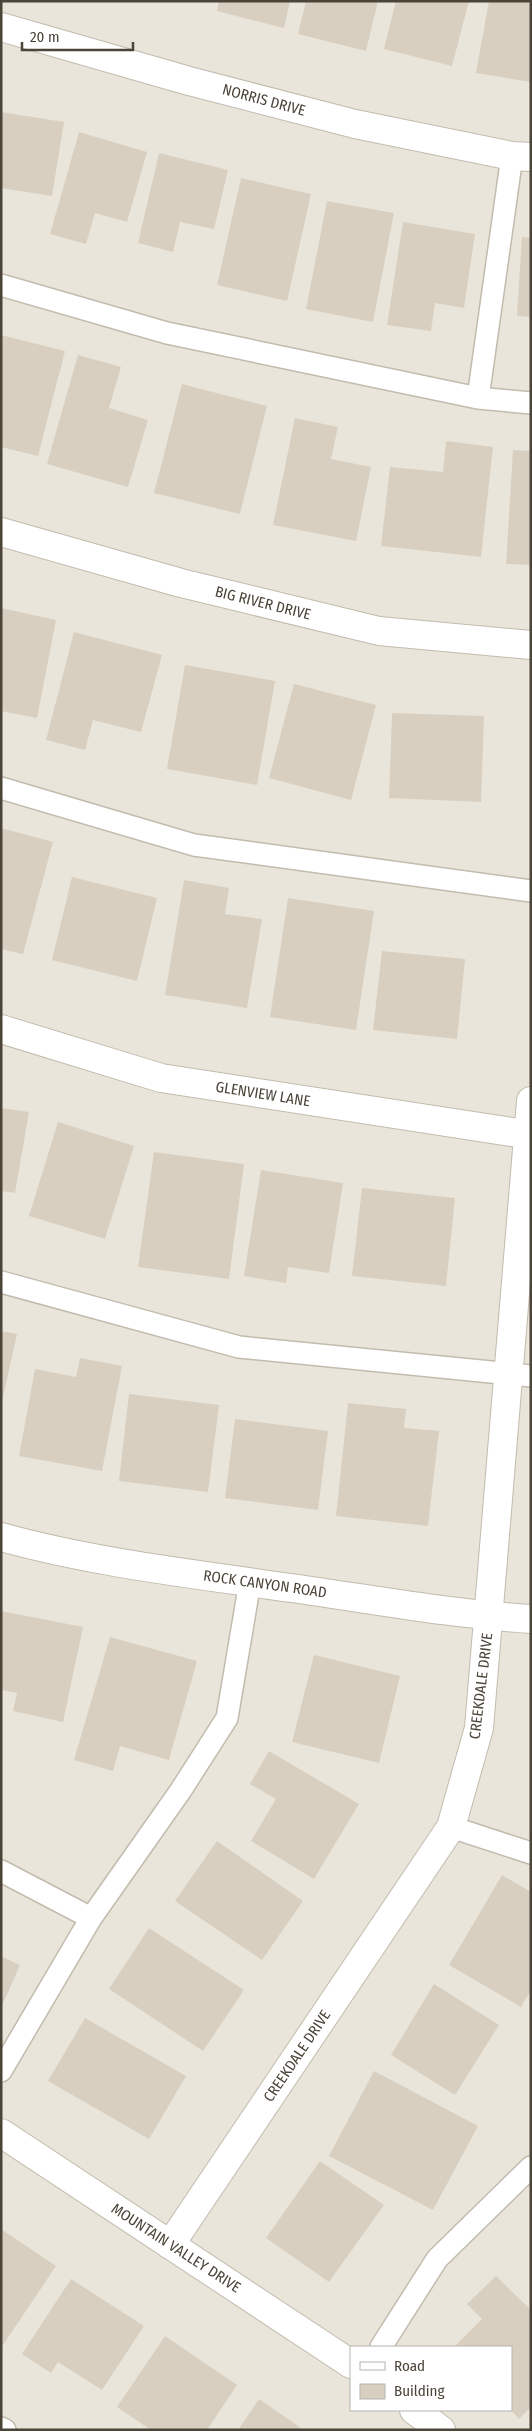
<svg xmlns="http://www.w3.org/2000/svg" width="532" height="2431" viewBox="0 0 532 2431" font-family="'Fira Sans Condensed',sans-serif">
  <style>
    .residential { fill: #eae5da; fill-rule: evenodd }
    .building { fill: #d8cfc1 }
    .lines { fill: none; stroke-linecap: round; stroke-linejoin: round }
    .service-casing { stroke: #c2bbae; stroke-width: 24 }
    .minor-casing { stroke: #c2bbae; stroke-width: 30 }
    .service { stroke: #fff; stroke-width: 21 }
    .minor { stroke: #fff; stroke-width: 28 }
    .labels { text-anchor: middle; stroke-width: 4; stroke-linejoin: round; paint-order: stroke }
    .street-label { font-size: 15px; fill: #4b4439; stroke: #fff }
  </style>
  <rect width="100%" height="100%" fill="#f6f3ec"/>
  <path class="residential" d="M1 1H531V2430H1ZM351 2347H511V2410H351Z"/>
  <path class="building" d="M219 1H290L284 28 217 11Z
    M306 1H378L366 51 298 34Z
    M396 1H469L452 66 384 49Z
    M489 1H531V82L476 73Z
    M1 112 64 122 52 196 1 188Z
    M79 132 147 152 127 222 95 213 86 244 50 234Z
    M159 153 228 170 214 229 180 222 173 252 138 243Z
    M241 178 311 194 287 301 217 285Z
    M327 201 394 213 373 322 306 309Z
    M403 222 475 234 464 308 435 303 431 331 387 325Z
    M522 237 531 238V317L517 316Z
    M1 335 65 351 38 456 1 447Z
    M78 355 121 367 109 408 148 420 128 487 47 464Z
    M182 384 267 406 240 514 154 493Z
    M295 418 338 427 331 459 371 467 356 541 273 525Z
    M446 441 493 447 481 557 381 546 390 467 443 472Z
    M513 450 531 451V565L506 564Z
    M1 608 56 620 37 718 1 711Z
    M74 632 162 655 141 732 93 720 85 750 46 740Z
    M185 665 275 681 257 785 167 769Z
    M294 684 376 705 351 800 269 778Z
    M392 713 484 716 481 802 389 798Z
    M1 828 53 842 23 954 1 949Z
    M72 877 157 898 137 981 52 960Z
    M184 880 229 888 225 914 262 919 247 1008 165 995Z
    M288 898 374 911 356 1030 270 1017Z
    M382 951 465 959 457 1039 373 1030Z
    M1 1108 29 1112 15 1193 1 1191Z
    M58 1122 134 1146 105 1239 29 1216Z
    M154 1152 244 1164 229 1279 138 1267Z
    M261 1170 343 1183 329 1273 288 1267 286 1283 244 1276Z
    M362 1188 455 1198 446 1286 352 1276Z
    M1 1331 17 1334 2 1402H1Z
    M80 1358 122 1366 102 1471 19 1456 35 1369 76 1377Z
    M129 1394 219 1405 208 1492 119 1481Z
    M348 1403 406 1409 404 1428 439 1431 428 1526 336 1516Z
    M235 1419 328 1431 318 1510 225 1498Z
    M1 1611 83 1627 63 1722 13 1711 17 1693 1 1690Z
    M110 1637 197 1661 169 1760 120 1746 113 1771 74 1760Z
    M314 1655 400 1676 379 1763 292 1742Z
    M269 1751 359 1804 314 1879 251 1841 276 1799 250 1784Z
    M217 1841 303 1901 262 1960 175 1901Z
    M502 1875 531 1892V1990L521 2007 449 1965Z
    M149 1928 244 1990 203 2051 109 1989Z
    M1 1956 20 1965 1 2008Z
    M434 1984 499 2025 455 2095 391 2055Z
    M85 2018 186 2076 149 2139 48 2081Z
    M374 2071 478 2126 433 2210 329 2156Z
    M320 2161 384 2205 329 2282 266 2238Z
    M1 2229 56 2266 1 2348Z
    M496 2276 531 2310V2407L519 2419 511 2410V2347H454L482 2319 467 2304Z
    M71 2279 144 2326 102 2390 58 2362 51 2373 22 2354Z
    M165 2336 237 2385 207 2430H151L117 2407Z
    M259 2399 304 2430H238Z"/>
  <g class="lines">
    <defs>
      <path id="service" d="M1 285 167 333 478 398 512 156
        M478 398 531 403
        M1 788 194 845 531 891
        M1 1282 239 1347 531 1376
        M451 1827 531 1853
        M1 1871 91 1918
        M1 2071 91 1918 181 1790 227 1718 250 1582
        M381 2347 437 2259 531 2167
        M1 2428 5 2430"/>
      <path id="minor" d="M1 27 189 81 355 124 512 156 531 157
        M1 532 181 583 379 631 531 645
        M1 1029 161 1078 531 1135
        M1 1537C95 1563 194 1574 291 1588 371 1599 450 1614 531 1619
        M1 2133 351 2364
        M170 2245 451 1827 479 1728 531 1101
        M414 2410 441 2430"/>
    </defs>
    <use href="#service" class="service-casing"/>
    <use href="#minor" class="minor-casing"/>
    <use href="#service" class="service"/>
    <use href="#minor" class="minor"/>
  </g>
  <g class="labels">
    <g class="street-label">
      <text transform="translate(264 100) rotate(15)" y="5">NORRIS DRIVE</text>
      <text transform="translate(263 603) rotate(14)" y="5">BIG RIVER DRIVE</text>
      <text transform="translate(263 1094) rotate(9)" y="5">GLENVIEW LANE</text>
      <text transform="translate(265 1584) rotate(8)" y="5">ROCK CANYON ROAD</text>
      <text transform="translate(481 1686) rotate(-83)" y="5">CREEKDALE DRIVE</text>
      <text transform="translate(297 2056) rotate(-56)" y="5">CREEKDALE DRIVE</text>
      <text transform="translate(176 2248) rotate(33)" y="5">MOUNTAIN VALLEY DRIVE</text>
    </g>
  </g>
  <rect width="532" height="2431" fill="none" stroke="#4b4439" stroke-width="5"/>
  <rect x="350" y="2346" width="162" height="65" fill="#ffffff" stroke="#b7b4b0"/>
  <rect x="360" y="2362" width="25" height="8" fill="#ffffff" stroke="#b7b4b0"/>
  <text x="394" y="2371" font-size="15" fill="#4b4439">Road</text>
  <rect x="360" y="2384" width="25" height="15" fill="#d8cfc1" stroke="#b7b4b0"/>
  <text x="394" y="2396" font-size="15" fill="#4b4439">Building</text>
  <path d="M22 42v8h111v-8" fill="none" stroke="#4b4439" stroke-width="2.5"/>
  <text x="30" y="42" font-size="15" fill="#4b4439" stroke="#ffffff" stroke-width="4" paint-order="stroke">20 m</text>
</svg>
